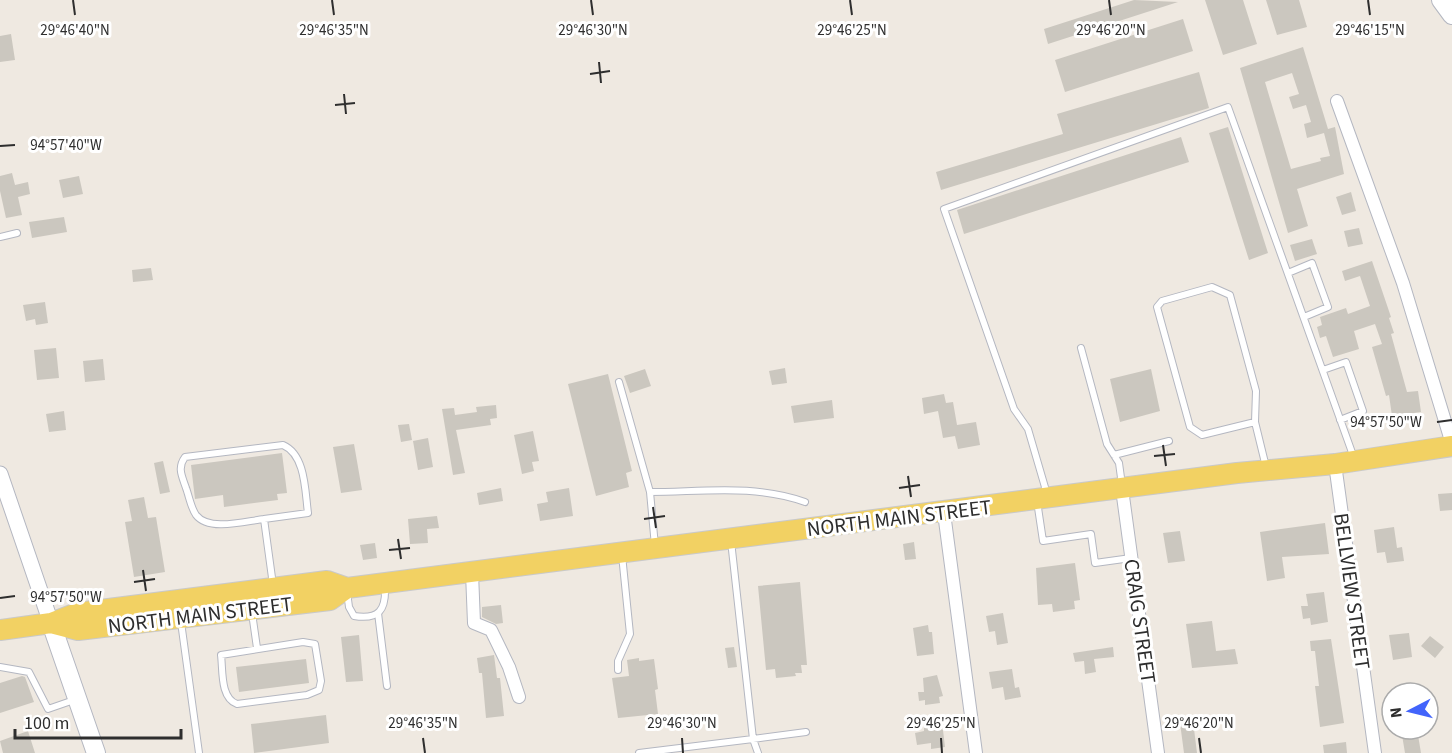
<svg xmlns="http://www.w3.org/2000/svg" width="1452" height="753" viewBox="0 0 1452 753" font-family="'Source Sans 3',sans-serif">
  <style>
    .building { fill: #cbc7bf; fill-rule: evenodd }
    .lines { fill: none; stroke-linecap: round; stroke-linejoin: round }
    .service-casing { stroke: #b4b7c1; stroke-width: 8 }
    .minor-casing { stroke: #b4b7c1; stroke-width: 14 }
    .tertiary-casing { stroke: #b4b7c1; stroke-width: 17 }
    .secondary-casing { stroke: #b4b7c1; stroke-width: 20 }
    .primary-casing { stroke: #c9c9c9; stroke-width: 22 }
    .service { stroke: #fff; stroke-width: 6 }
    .minor { stroke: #fff; stroke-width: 12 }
    .tertiary { stroke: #fff; stroke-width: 15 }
    .secondary { stroke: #fff; stroke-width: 18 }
    .primary { stroke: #f2d163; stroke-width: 20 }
    .ticks { fill: none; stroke: #2e2e2e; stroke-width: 2 }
    .labels { text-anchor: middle; stroke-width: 6; stroke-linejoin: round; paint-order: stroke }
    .street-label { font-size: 21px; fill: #2e2e2e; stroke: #fff }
    .ticks-label { font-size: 15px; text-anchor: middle; fill: #2e2e2e; stroke: #fff; stroke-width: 6; stroke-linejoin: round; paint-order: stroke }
  </style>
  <rect width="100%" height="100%" fill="#efe9e1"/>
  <path class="building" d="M1134 0 1178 2 1048 44 1044 29Z
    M1205 0H1243L1257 44 1223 55Z
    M1266 0H1299L1307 27 1277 35Z
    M1183 19 1193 51 1065 92 1055 60Z
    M11 34 15 60 0 62V36Z
    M1303 47 1328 129 1335 127 1344 174 1297 189 1308 226 1288 233 1240 68ZM1292 73 1299 94 1289 97 1293 109 1306 105 1311 122 1304 124 1307 138 1324 133 1330 156 1320 158 1321 161 1291 169 1265 82Z
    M1199 72 1209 108 941 190 936 172 1063 134 1057 114Z
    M1228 127 1268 253 1249 260 1209 133Z
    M1181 137 1189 162 964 234 957 210Z
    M12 173 15 185 28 182 30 194 18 197 22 215 6 218 0 191V176Z
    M79 176 83 194 63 198 59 180Z
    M1351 192 1356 211 1342 215 1336 197Z
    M64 217 67 232 32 238 29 222Z
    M1359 228 1363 244 1348 247 1344 231Z
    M1312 239 1317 254 1295 261 1290 245Z
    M1372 261 1391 317 1389 318 1394 333 1391 334 1407 392 1418 391 1421 412 1392 416 1389 395 1386 396 1372 347 1382 344 1375 324 1354 331 1359 349 1333 357 1326 336 1320 338 1317 327 1322 325 1320 317 1346 308 1348 314 1370 306 1360 276 1345 281 1342 271Z
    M151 268 153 280 133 282 132 270Z
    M45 302 48 323 36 325 35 319 26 321 23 305Z
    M56 348 59 378 37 380 34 350Z
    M103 359 105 380 85 382 83 361Z
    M785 368 787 383 772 385 769 371Z
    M645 369 651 386 630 393 624 376Z
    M1151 369 1160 411 1120 422 1110 379Z
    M608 374 632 471 626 473 629 487 596 496 568 384Z
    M944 394 946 403 953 402 957 425 976 422 980 445 958 449 955 436 943 438 938 411 924 414 922 398Z
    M832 400 834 418 794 423 791 406Z
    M496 405 497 418 490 419 491 425 456 430 465 473 453 475 442 409 454 408 455 415 477 412 476 407Z
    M64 411 66 430 49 432 46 414Z
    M409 424 412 440 401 442 398 425Z
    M533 431 539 461 532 462 534 471 522 474 514 435Z
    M428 438 433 467 418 470 413 441Z
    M354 444 362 490 341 493 333 447Z
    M282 453 287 493 277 494 278 500 224 507 223 495 195 499 191 465Z
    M163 461 170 492 160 494 154 463Z
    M501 488 503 501 479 505 477 493Z
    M569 488 573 516 540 521 537 504 548 502 546 492Z
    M1452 493V510L1440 511 1438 494Z
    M144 497 148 518 156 517 165 572 134 577 125 522 132 521 128 500Z
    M437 516 439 528 427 529 428 543 410 544 408 519Z
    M1325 523 1329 554 1282 557 1285 578 1267 581 1260 532Z
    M1394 527 1397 548 1402 547 1404 561 1387 563 1385 552 1377 553 1374 530Z
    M1180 531 1185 561 1168 563 1163 533Z
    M914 542 916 559 905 560 903 544Z
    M375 543 377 558 363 560 360 545Z
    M1075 563 1080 600 1074 601 1075 609 1053 612 1052 604 1038 605 1036 568Z
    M800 582 807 665H801L802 673H795L796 676 776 678 775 669 766 670 758 586Z
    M1324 592 1328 622 1311 625 1310 618 1303 619 1301 606H1308L1306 594Z
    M501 605 503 623 496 624 482 617V607Z
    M1003 613 1008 643 997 645 995 631 989 632 986 616Z
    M1212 621 1216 651 1235 649 1238 664 1192 668 1186 624Z
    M928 625 929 632H932L934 654 917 656 913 628Z
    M1409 633 1412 657 1393 660 1389 635Z
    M359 635 363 681 346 682 341 637Z
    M1430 636 1444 647 1435 658 1421 646Z
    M1331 639 1344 723 1320 727 1315 686H1319L1315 651H1311L1310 641Z
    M734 647 737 667 728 668 725 648Z
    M1113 647 1114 657 1094 659 1096 672 1085 674 1084 661 1075 662 1073 653Z
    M494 655 497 678H500L504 716 486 718 482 673H479L477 658Z
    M639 658V661L654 659 658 689 655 690 658 714 618 718 612 678 629 676 627 660Z
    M306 659 309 683 239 692 236 667Z
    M1012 669 1015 688 1019 687 1021 697 1005 700 1003 687 992 689 989 672Z
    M937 675 943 696 939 697 940 703 925 705V700L919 701 918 692H924L923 678Z
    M22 676 25 677 34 702 0 713V683Z
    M326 715 329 743 254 753 251 724Z
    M1193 721 1197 753H1184L1180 723Z
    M942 722 945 747 931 749V743L917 745 915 733 924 731V725Z
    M1401 729H1417L1421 753H1405Z
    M28 731 35 753H3L0 741Z
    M1346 742 1347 753H1324L1323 745Z"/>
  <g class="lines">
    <defs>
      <path id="service" d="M0 237 17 233
        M1288 273 1312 263 1328 307 1304 317
        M1081 348 1107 444 1119 463 1122 485
        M1323 370 1346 362 1363 411 1340 420
        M619 382 650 492 655 546
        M1255 422 1256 391 1230 295 1212 287 1162 301 1157 307 1190 427 1202 435 1255 422 1266 467
        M1114 455 1169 441
        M650 492C701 492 756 484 805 502
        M1047 494 1028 429 1014 409 944 209 1228 107 1354 458
        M1037 501 1043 541 1091 534 1095 563 1131 558
        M264 519C246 521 209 532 196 515 191 508 189 496 186 488 182 476 177 468 185 457L283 445C306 455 305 492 308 513L264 519 273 585
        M731 541 753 739 806 732
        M347 592 349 607 354 616C379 620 386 610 385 587
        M252 613 257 648
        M378 613 387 686
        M181 622 199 753
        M303 642 315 644 321 681 319 690 307 695 237 704C220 698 223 670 221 655Z
        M0 667 29 672 48 709 74 700
        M618 670V661L630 634 622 555
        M639 753 753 739 758 753"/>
      <path id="minor" d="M1337 101 1403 283 1452 444
        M1335 464 1375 753
        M1122 489 1158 753
        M944 513 976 753
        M472 573 474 623 491 630 509 667 519 697"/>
      <path id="tertiary" d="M0 474 51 623"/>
      <path id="secondary" d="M1441 0 1452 15
        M51 623 96 753"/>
      <path id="primary" d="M51 623 78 630 330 600 347 588
        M0 630 51 623 77 613 327 581 347 588 1237 473 1335 464 1452 446"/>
    </defs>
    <use href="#service" class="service-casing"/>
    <use href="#minor" class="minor-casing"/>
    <use href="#tertiary" class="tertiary-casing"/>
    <use href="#secondary" class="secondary-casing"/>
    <use href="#primary" class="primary-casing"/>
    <use href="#service" class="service"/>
    <use href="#minor" class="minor"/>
    <use href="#tertiary" class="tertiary"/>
    <use href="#secondary" class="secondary"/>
    <use href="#primary" class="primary"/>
  </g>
  <path class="ticks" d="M73 0 75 15M332 0 334 15M591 0 593 15M850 0 852 15M1109 0 1111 15M1368 0 1370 15M599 62 601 83M590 74 610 71M344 94 346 114M335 105 355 103M0 146 15 145M1437 422 1452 420M1163 445 1166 466M1154 456 1175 454M908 476 911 497M899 488 920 485M653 507 656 528M644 519 665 516M398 539 401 559M389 550 410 548M143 570 146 591M134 582 155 579M0 598 15 596M423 738 425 753M682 738 683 753M941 738 942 753M1199 738 1201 753"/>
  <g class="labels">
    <g class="street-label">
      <text transform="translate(899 518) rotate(-7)" y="7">NORTH MAIN STREET</text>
      <text transform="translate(1352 591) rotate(82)" y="7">BELLVIEW STREET</text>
      <text transform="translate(200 615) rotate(-7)" y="7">NORTH MAIN STREET</text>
      <text transform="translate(1140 621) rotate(82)" y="7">CRAIG STREET</text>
    </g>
  </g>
  <g class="ticks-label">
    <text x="75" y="35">29°46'40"N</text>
    <text x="334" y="35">29°46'35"N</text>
    <text x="593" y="35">29°46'30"N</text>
    <text x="852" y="35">29°46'25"N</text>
    <text x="1111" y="35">29°46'20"N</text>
    <text x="1370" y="35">29°46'15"N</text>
    <text x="66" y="150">94°57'40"W</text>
    <text x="1386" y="427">94°57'50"W</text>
    <text x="66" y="602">94°57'50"W</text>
    <text x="423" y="728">29°46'35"N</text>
    <text x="682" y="728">29°46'30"N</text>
    <text x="941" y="728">29°46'25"N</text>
    <text x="1199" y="728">29°46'20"N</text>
  </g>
  <g transform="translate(1410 711) rotate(263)"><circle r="28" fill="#ffffff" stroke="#ababab" stroke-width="1.5"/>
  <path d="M0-4.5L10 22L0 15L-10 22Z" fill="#4264fb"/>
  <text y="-9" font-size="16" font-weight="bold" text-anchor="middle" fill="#2e2e2e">N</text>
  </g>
  <path d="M15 729v9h166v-9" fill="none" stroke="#2e2e2e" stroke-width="3"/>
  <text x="24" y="729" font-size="18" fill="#2e2e2e" stroke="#ffffff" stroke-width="4.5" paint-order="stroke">100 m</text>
</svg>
